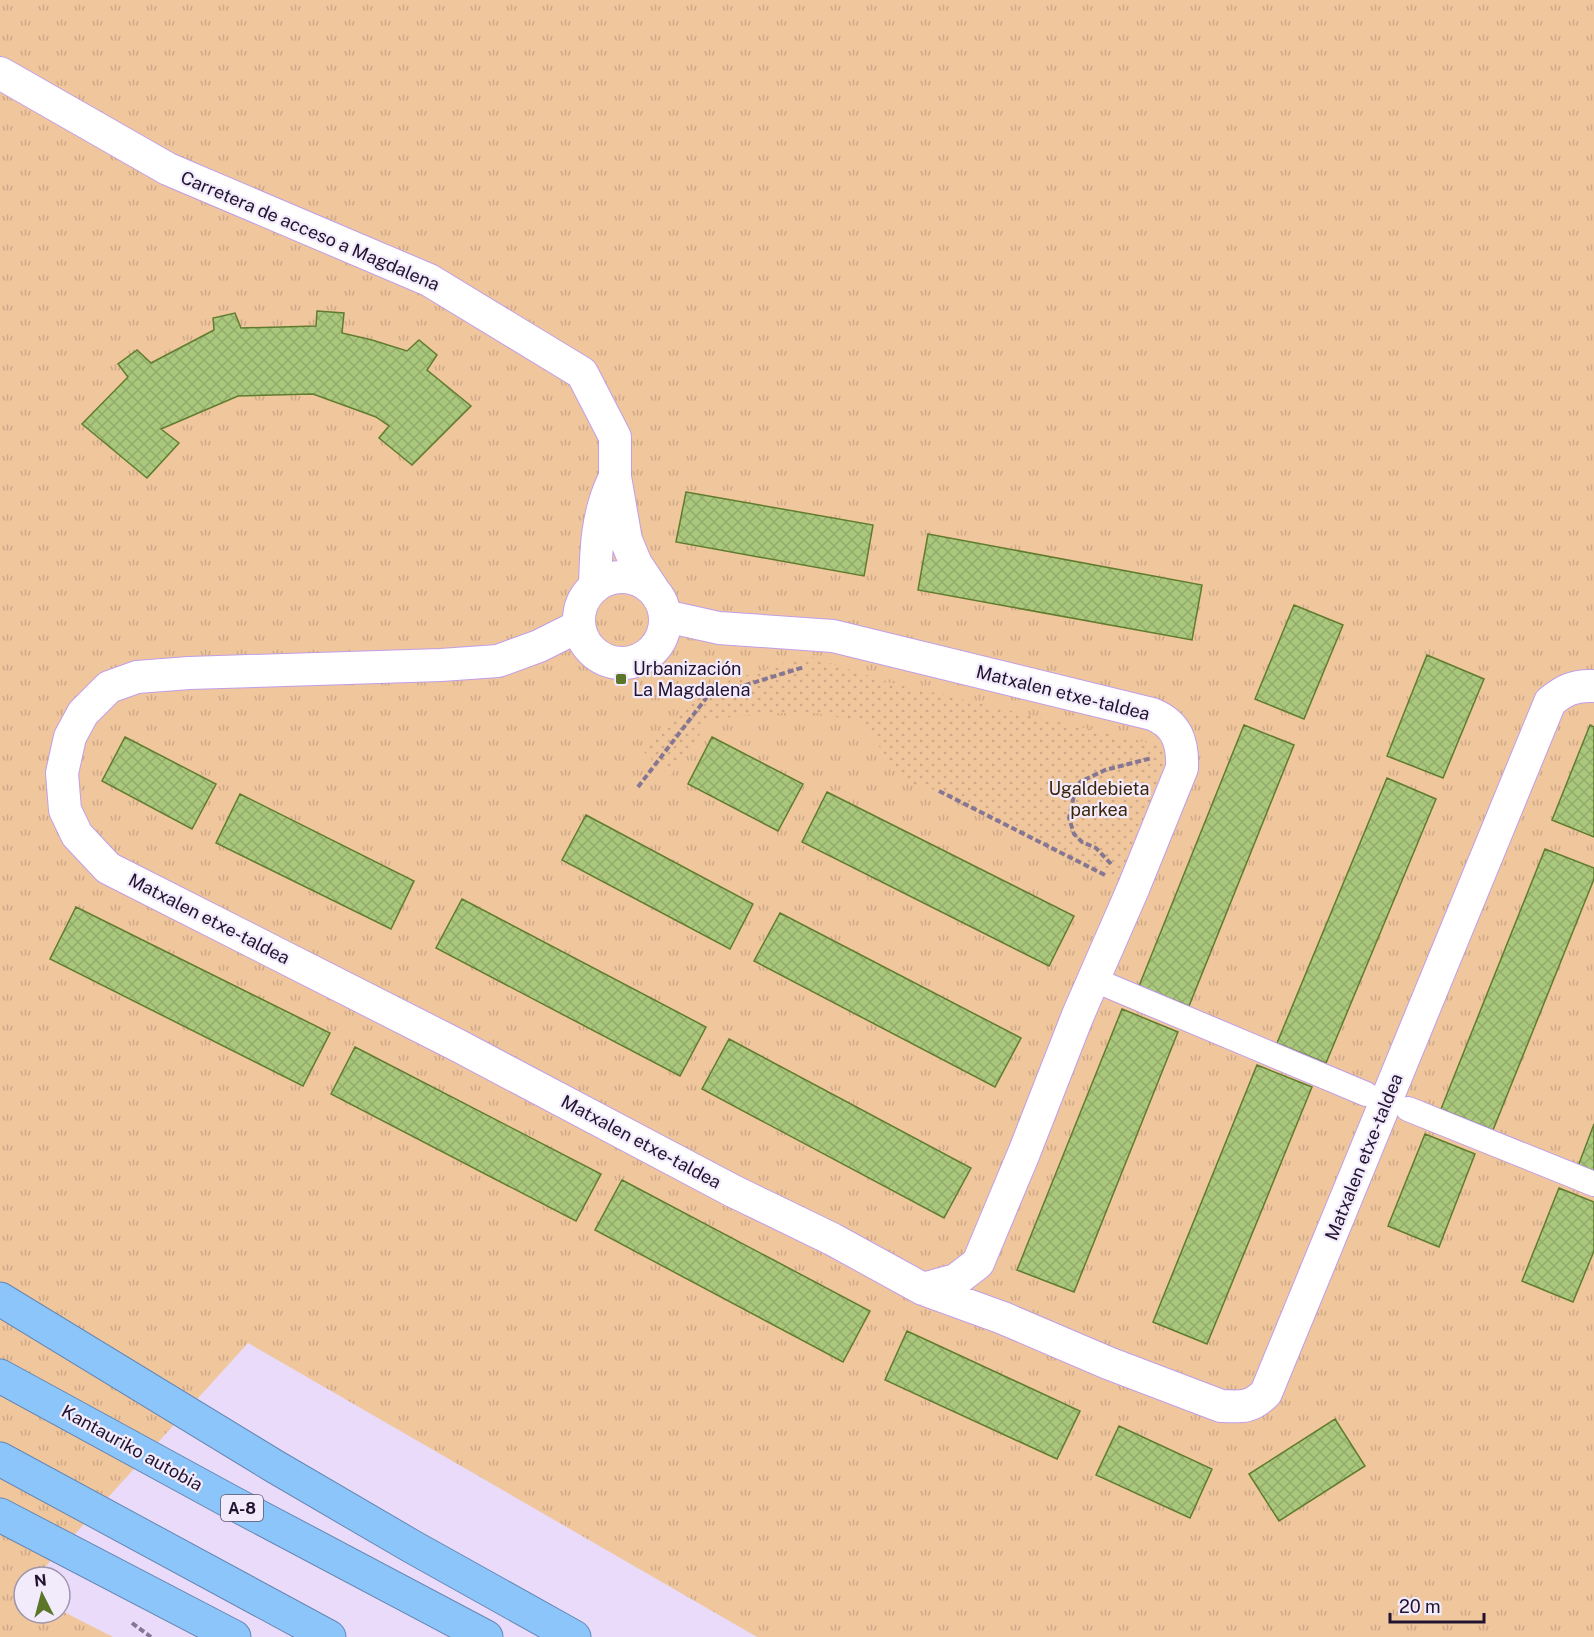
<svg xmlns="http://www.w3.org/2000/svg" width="1594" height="1637" viewBox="0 0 1594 1637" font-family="'Public Sans',sans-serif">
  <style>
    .grass { fill: url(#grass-tufts) }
    .park { fill: url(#park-dots) }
    .building { fill: url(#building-cross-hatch); stroke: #617c2e; stroke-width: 1.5 }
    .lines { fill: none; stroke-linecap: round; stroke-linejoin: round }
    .pedestrian-casing { stroke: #c19ee7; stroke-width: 26 }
    .minor-casing { stroke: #c19ee7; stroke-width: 34 }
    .motorway-casing { stroke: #6687b3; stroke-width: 35 }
    .path { stroke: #857794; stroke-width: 4; stroke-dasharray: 6 3; stroke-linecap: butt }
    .pedestrian { stroke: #fff; stroke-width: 24 }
    .minor { stroke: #fff; stroke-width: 32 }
    .motorway { stroke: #8bc5f9; stroke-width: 33 }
    .poi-dot { fill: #5b7629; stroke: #f2ebfb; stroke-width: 2 }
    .labels { text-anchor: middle; stroke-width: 4.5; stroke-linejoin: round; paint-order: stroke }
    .shield { fill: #f2ebfb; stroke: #60546d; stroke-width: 1.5 }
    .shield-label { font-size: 16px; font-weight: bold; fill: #221430 }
    .street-label { font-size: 18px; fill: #221430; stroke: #f2ebfb }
    .poi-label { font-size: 18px; fill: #221430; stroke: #f2ebfb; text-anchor: start }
    .park-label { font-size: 18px; fill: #3e2509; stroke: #f2ebfb }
  </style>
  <defs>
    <pattern id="grass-tufts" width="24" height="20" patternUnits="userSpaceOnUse" patternTransform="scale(1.5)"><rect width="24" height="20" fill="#f0c69d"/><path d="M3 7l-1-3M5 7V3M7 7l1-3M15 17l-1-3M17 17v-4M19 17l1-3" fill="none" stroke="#cea988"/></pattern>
    <pattern id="park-dots" width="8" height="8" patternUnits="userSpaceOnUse" patternTransform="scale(1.5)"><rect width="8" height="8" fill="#f0c69d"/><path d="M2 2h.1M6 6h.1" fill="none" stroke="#cea988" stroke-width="1.8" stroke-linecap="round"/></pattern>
    <pattern id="building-cross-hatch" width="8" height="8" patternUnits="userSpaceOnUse" patternTransform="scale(1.5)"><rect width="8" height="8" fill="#aac87c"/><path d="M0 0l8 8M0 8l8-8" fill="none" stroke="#92ab6c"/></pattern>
  </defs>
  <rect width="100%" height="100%" fill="#e9dbf9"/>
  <path class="grass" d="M0 0H1594V1637H757L248 1343 36 1577H24V1613H60V1610L113 1637H0Z"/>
  <path class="park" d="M808 656 888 682 1183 751 1133 889 939 791 906 783 861 722 817 713H760L710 720 670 776 644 752 702 689Z"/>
  <path class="building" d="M317 311 344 313 342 333 372 340 407 351 419 340 437 355 427 370 471 406 412 465 379 438 389 426 376 417 313 394 238 396 161 429 179 443 147 478 82 424 128 377 118 364 137 350 151 363 214 330 213 318 235 313 241 328 316 326Z
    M686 492 873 525 864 576 676 542Z
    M928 534 1202 585 1192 640 918 590Z
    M1294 605 1343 625 1304 719 1255 699Z
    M1427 655 1484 679 1443 778 1387 756Z
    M1244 725 1294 745 1189 1006 1139 986Z
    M1590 725 1594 727V837L1552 820Z
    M125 737 216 784 192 829 102 781Z
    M712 737 803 784 778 831 688 784Z
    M1387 778 1436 799 1326 1063 1277 1043Z
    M827 792 1074 916 1049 966 802 842Z
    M240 794 414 881 391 929 216 843Z
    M586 815 753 904 730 949 562 860Z
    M1545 849 1594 868V879L1493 1130 1441 1109Z
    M462 899 706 1027 680 1076 436 948Z
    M76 907 330 1033 303 1086 50 959Z
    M780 913 1021 1038 995 1087 754 961Z
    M1122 1009 1178 1032 1074 1292 1017 1270Z
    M729 1039 971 1168 944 1218 702 1089Z
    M355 1047 601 1174 576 1221 331 1094Z
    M1257 1065 1312 1087 1207 1344 1153 1322Z
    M1594 1124V1176L1577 1169Z
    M1425 1134 1475 1154 1439 1247 1388 1226Z
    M622 1180 870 1311 843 1362 595 1230Z
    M1559 1188 1594 1202V1251L1573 1302 1522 1281Z
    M907 1331 1080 1411 1057 1459 885 1380Z
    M1335 1419 1365 1466 1279 1521 1249 1474Z
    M1119 1426 1212 1469 1190 1518 1096 1475Z"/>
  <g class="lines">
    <defs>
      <path id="pedestrian" d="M1109 986 1366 1094
        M1408 1109 1594 1184"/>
      <path id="minor" d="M0 73 168 169 429 280 582 373 615 437V477L626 540 636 564 654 591
        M579 620a43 43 0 1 1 86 0a43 43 0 1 1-86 0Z
        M595 586C596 549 597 515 613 481
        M665 616 719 628 833 636 1152 714C1177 724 1183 742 1182 768L1133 889 1078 1015 1024 1153 978 1263 956 1280 923 1289
        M579 626 539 646 498 661 441 665 189 673 137 677 109 687 83 713 70 737 62 773 65 810 77 835 108 868 457 1045 733 1191 832 1239 923 1289 1003 1318 1108 1363 1221 1406C1242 1407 1251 1408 1266 1393L1550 702C1564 690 1575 685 1594 686"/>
      <path id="motorway" d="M0 1299 274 1466 411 1546 574 1637
        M0 1376 231 1502 486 1637
        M0 1459 329 1637
        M0 1515 234 1637"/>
    </defs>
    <use href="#pedestrian" class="pedestrian-casing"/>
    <use href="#minor" class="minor-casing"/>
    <use href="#motorway" class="motorway-casing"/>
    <path class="path" d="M638 787 707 697 804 667
      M939 791 1105 875
      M1111 864 1096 848 1082 842 1074 834 1069 818 1074 795 1080 782 1105 770 1152 758
      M132 1623 151 1637"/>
    <use href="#pedestrian" class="pedestrian"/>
    <use href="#minor" class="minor"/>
    <use href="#motorway" class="motorway"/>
  </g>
  <rect class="poi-dot" x="615" y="673" width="12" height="12" rx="3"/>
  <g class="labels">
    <rect class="shield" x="221" y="1495" width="42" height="26" rx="4.5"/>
    <g class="shield-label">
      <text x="242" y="1514">A-8</text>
    </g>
    <g class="street-label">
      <text transform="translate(310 231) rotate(23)" y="6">Carretera de acceso a Magdalena</text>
      <text transform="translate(1063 693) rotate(14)" y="6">Matxalen etxe-taldea</text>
      <text transform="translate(209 919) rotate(27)" y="6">Matxalen etxe-taldea</text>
      <text transform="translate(641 1142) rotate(28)" y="6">Matxalen etxe-taldea</text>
      <text transform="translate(1364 1157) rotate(-68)" y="6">Matxalen etxe-taldea</text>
      <text transform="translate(132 1448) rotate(29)" y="6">Kantauriko autobia</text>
    </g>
    <g class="poi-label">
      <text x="633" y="675">Urbanización<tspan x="633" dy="21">La Magdalena</tspan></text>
    </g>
    <g class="park-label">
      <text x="1099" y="795">Ugaldebieta<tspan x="1099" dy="21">parkea</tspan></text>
    </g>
  </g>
  <g transform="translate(42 1595) rotate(354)"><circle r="28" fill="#f2ebfb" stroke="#9f95aa" stroke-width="1.5"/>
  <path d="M0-4.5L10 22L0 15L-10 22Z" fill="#5b7629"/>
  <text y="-9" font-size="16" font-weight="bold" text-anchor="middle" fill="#221430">N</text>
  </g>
  <path d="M1390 1613v9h94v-9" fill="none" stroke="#221430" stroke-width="3"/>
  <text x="1399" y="1613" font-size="18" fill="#221430" stroke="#f2ebfb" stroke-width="4.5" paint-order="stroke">20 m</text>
</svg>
